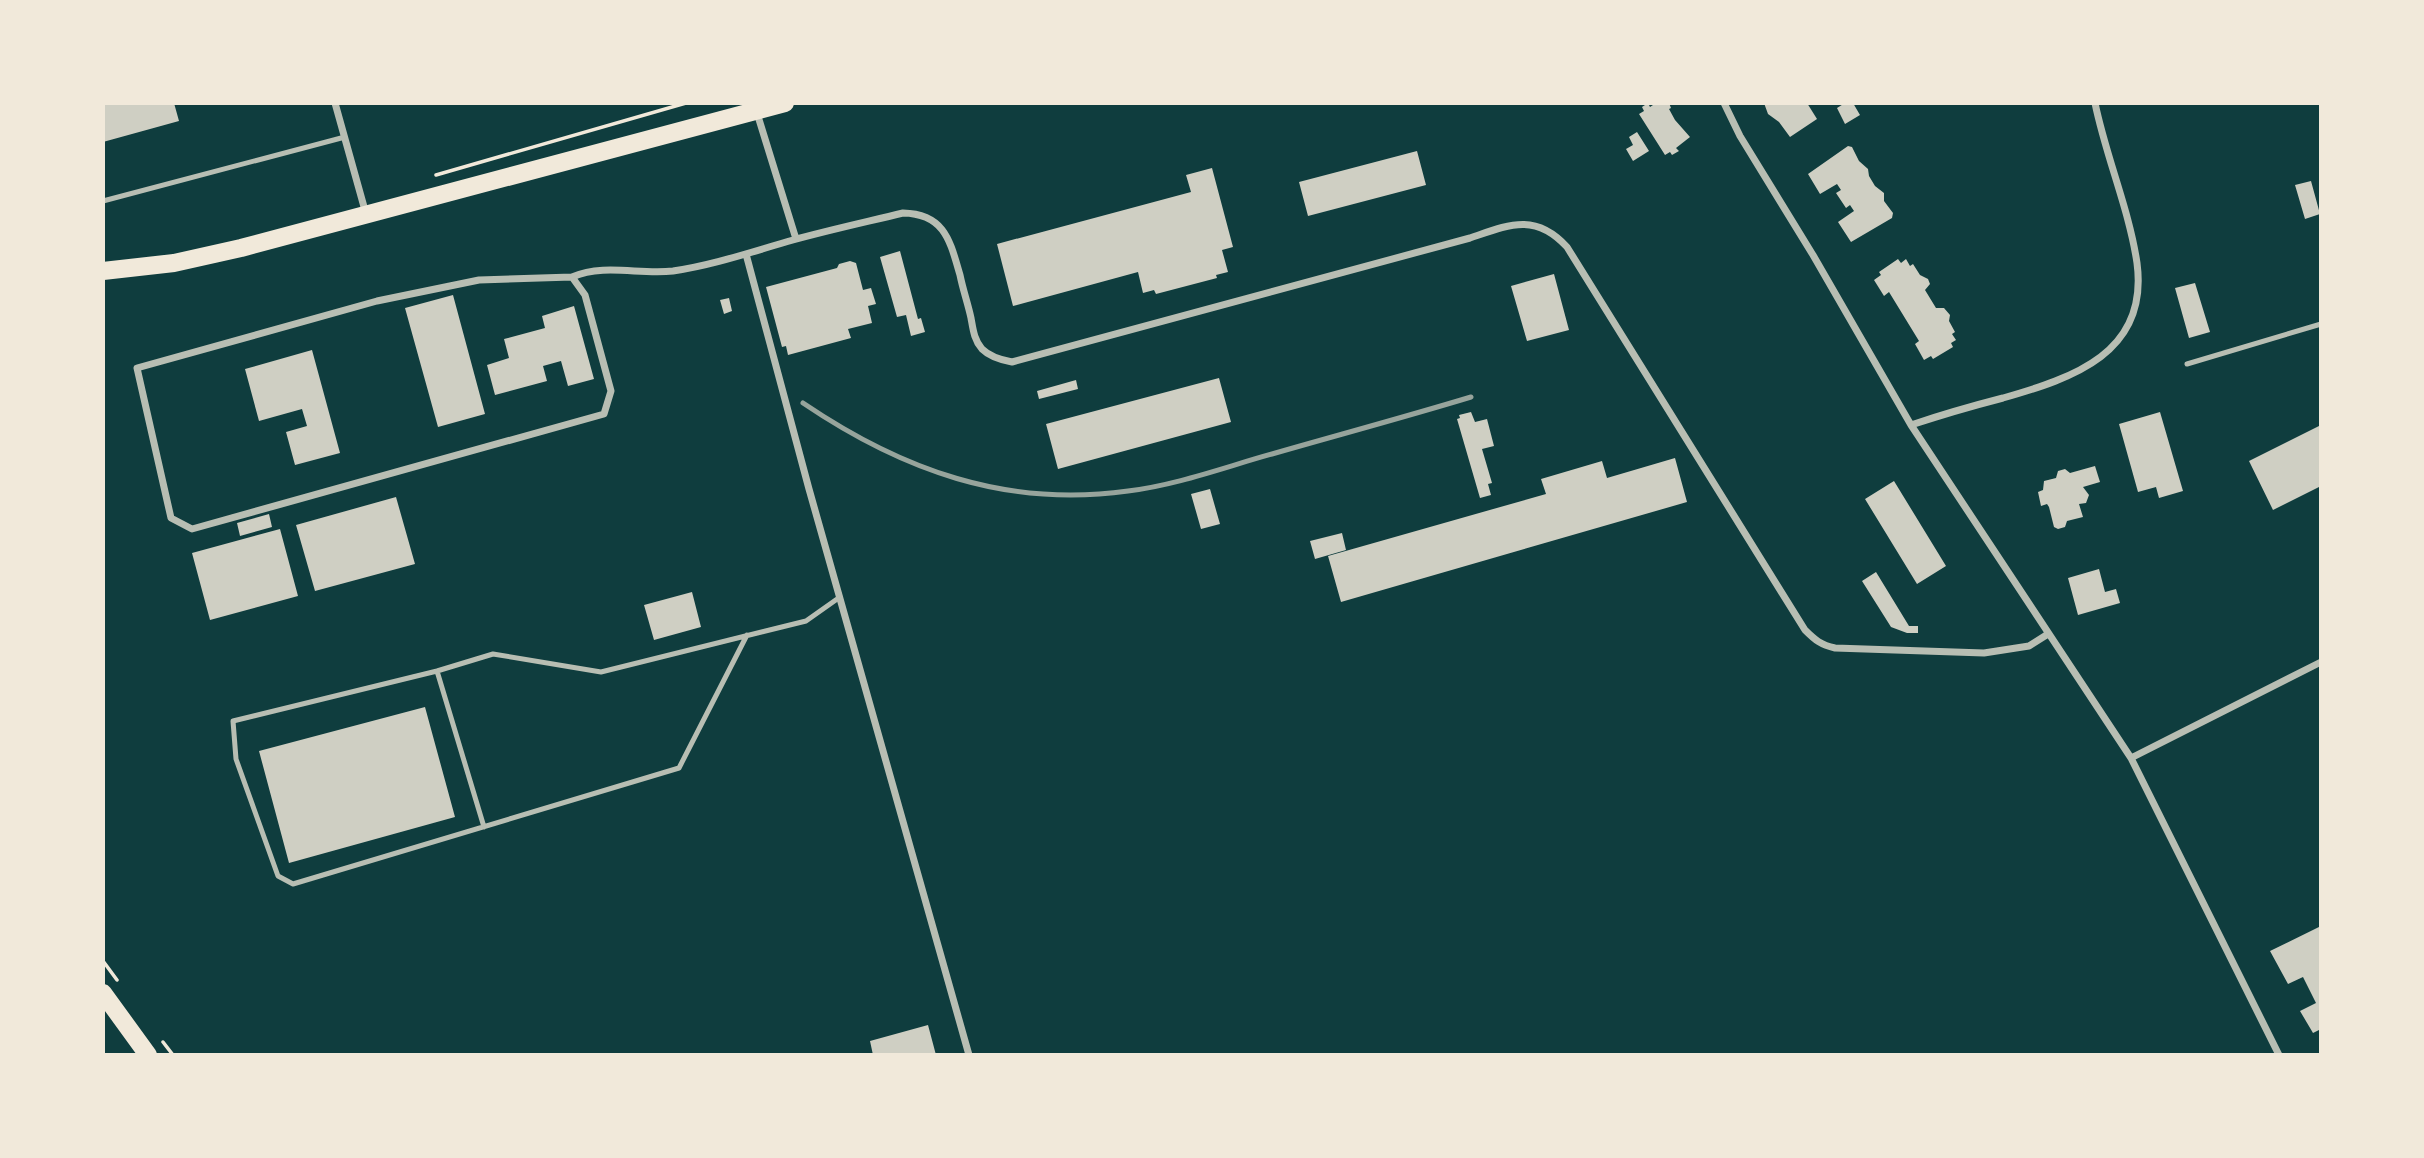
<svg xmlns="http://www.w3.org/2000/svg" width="2424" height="1158" viewBox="0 0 2424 1158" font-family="'Public Sans',sans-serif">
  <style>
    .building { fill: #cfcfc3 }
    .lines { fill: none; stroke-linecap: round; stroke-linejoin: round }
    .path { stroke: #f1e9da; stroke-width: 3.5 }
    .service { stroke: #b8beb3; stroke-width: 5 }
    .minor { stroke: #b8beb3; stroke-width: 7 }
    .primary { stroke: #f1e9da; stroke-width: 18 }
    .rail { stroke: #97a49c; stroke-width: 5 }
  </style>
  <rect width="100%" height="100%" fill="#0f3d3e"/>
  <path class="building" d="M103 103H174L179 121 103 142Z
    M1648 103 1650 107 1656 103H1669L1671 108 1669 109 1675 120 1690 137 1676 148 1679 151 1672 155 1670 152 1665 155 1639 114 1644 111 1642 107Z
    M1764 103H1807L1817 119 1790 137 1779 122 1768 114Z
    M1845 103H1853L1860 115 1845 124 1837 108Z
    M1637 132 1649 151 1633 161 1626 149 1633 145 1629 137Z
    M1848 146 1852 147 1859 161 1868 169 1869 176 1875 186 1884 193V201L1893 213 1892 218 1851 242 1838 222 1854 211 1850 205 1846 208 1836 193 1841 190 1837 184 1820 194 1808 174Z
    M1417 151 1426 185 1308 216 1299 182Z
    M1212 168 1233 247 1222 250 1228 272 1216 275 1217 278 1156 294 1154 290 1143 293 1138 272 1013 306 997 244 1191 192 1186 175Z
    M2311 181 2320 214 2305 219 2295 185Z
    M900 251 918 319 921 318 925 332 911 336 906 315 897 317 880 257Z
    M1898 259 1901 263 1906 259 1910 266 1913 264 1920 275 1928 279 1930 284 1925 290 1936 308H1944L1950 315 1949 321 1955 332 1952 334 1956 340 1951 343 1953 347 1933 359 1931 356 1924 360 1915 344 1919 341 1889 292 1884 296 1874 280 1881 275 1879 272Z
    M850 261 856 263 863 290 871 288 876 304 868 306 872 323 848 329 851 338 788 355 786 346 782 347 766 287 837 268 839 264Z
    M1554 274 1569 330 1527 341 1511 286Z
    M2195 283 2210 332 2189 338 2175 288Z
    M453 295 485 414 438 427 405 308Z
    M729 298 732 311 724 314 720 300Z
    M574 306 594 379 568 386 561 361 543 366 547 381 495 395 487 365 509 358 504 339 545 328 542 316Z
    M312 350 340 453 295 465 286 432 307 426 302 409 259 421 245 369Z
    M1219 378 1231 422 1058 469 1046 424Z
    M1076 380 1078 389 1039 399 1037 391Z
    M1471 412 1475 422 1487 419 1494 446 1482 449 1492 483 1488 484 1491 495 1480 498 1457 419 1460 418 1459 415Z
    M2160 412 2183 491 2159 498 2156 487 2138 492 2119 424Z
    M2321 425V486L2273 510 2249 461Z
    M1675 458 1687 502 1341 602 1328 556 1546 494 1541 479 1602 461 1607 478Z
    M2095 466 2100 482 2083 487 2089 495 2086 503 2079 504 2083 517 2067 521 2065 527 2058 529 2054 527 2049 507 2047 504 2041 506 2038 492 2043 490 2044 481 2056 478 2058 471 2065 469 2070 473Z
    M1894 481 1946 566 1917 584 1865 499Z
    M1210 489 1220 524 1201 529 1191 494Z
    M396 497 415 564 315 591 296 525Z
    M269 514 272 527 240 536 237 523Z
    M280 529 298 596 210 620 192 553Z
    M1342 533 1346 550 1315 559 1310 541Z
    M2099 569 2105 592 2116 589 2120 603 2078 615 2068 578Z
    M1876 572 1909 626H1918V633H1907L1891 627 1862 581Z
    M692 592 701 627 654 640 644 605Z
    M425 707 455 817 289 863 259 751Z
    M2321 926V1029L2313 1033 2300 1011 2316 1003 2303 977 2288 984 2270 951Z
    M928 1025 936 1055H873L870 1041Z"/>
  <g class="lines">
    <path class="path" d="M436 175 686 103
      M103 961 117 980
      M163 1042 173 1055"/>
    <path class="service" d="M103 201 345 137
      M2187 364 2321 324
      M747 635 679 768 293 884 278 876 236 759 233 721 437 671 493 654 601 672 806 621 840 597
      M437 671 484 827"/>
    <path class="minor" d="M335 103 366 214
      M1724 103 1740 136 1813 255 1911 425 2131 758 2279 1055
      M757 113 796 239
      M746 254 809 489 969 1055
      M572 277 585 295 611 391 604 414 192 529 171 518 137 368 377 301 479 280 572 277C605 263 639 275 673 271 714 265 754 251 793 240 829 230 866 222 903 213 945 214 950 241 960 275 963 290 968 304 971 318 973 329 974 340 982 349 990 357 1001 360 1012 362L1470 238C1508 225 1535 212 1567 247L1805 630C1815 640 1821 645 1835 648L1984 653 2029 646 2048 634
      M1911 425C1941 415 1972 406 2003 398 2073 378 2149 353 2137 263 2129 209 2106 157 2095 103
      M2131 758 2321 662"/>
    <path class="primary" d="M103 271 174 263 241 248 785 103
      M103 993 148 1055"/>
    <path class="rail" d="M803 403C902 470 1006 508 1128 491 1177 485 1225 467 1272 454 1338 435 1405 417 1471 397"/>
  </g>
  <rect width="2424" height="1158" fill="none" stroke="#f1e9da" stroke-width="210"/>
</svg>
